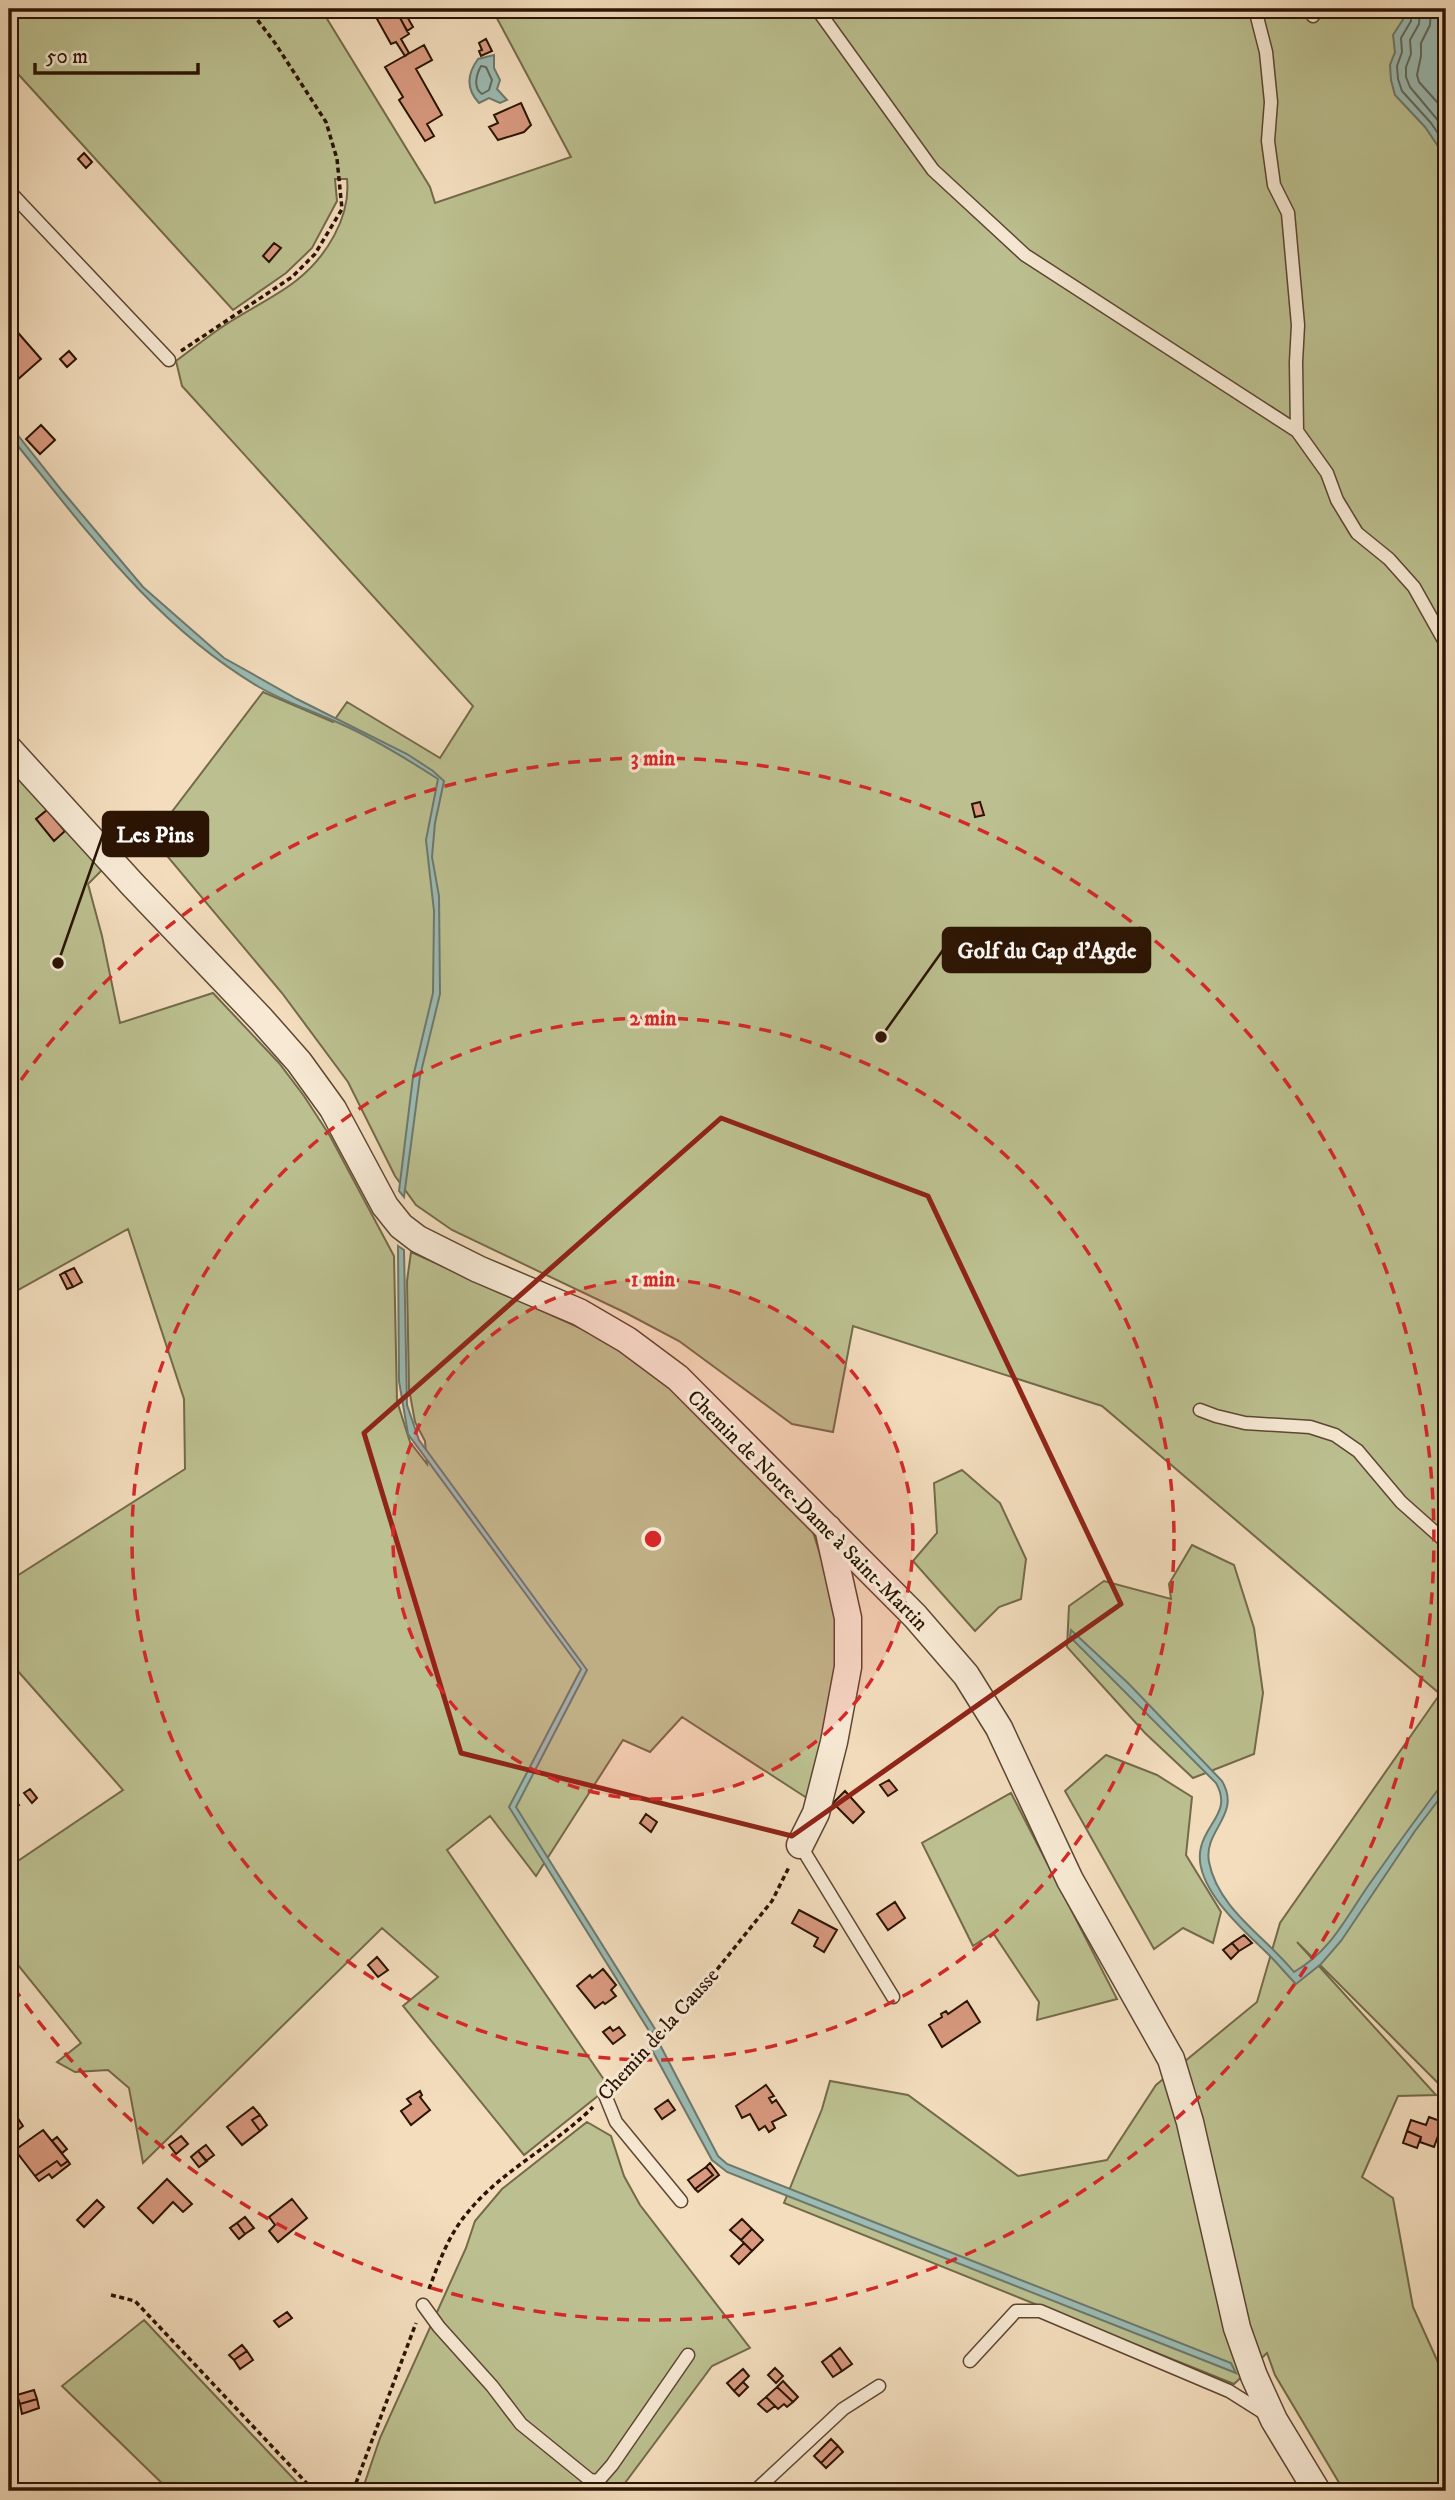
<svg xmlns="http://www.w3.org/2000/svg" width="1455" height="2500" viewBox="0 0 1455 2500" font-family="'IM FELL DW Pica',serif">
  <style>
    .green { fill: #bcc090; stroke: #746a4a; stroke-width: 2 }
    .water { fill: #9bbbb3; stroke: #6e786d; stroke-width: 2 }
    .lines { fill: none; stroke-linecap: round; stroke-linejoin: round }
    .shore { stroke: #63685b; stroke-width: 2 }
    .building { fill: #d8997f; stroke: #2b1403; stroke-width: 2 }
    .lane-casing { stroke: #5d4632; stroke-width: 15 }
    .street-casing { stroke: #5d4632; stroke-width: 29 }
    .path { stroke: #2b1403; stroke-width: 3.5; stroke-dasharray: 5 3.5; stroke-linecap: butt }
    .lane { stroke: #f7e9d4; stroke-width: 12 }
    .street { stroke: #f7e9d4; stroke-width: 26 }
    .marked { fill: none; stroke: #8f2418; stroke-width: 5; stroke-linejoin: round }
    .ring { fill: none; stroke: #d62828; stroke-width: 3.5; stroke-dasharray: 12 9 }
    .labels { text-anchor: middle; stroke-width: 6; stroke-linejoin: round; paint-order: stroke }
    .street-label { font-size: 21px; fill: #2b1403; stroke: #f7e9d4 }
    .centre { fill: #d62828; stroke: #f7e9d4; stroke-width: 3.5 }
    .ring-label { font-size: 21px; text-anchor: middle; font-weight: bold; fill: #d62828; stroke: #f7e9d4; stroke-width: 6; stroke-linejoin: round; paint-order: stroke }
    .leader { fill: none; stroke: #2b1403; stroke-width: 2.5 }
    .callout-dot { fill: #2b1403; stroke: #f7e9d4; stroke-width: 2.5 }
    .callout { fill: #2b1403; stroke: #2b1403; stroke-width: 2.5 }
    .callout-label { font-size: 23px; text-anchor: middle; font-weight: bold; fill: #fff }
  </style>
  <rect width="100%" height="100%" fill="#f3ddbd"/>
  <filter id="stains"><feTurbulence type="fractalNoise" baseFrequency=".00286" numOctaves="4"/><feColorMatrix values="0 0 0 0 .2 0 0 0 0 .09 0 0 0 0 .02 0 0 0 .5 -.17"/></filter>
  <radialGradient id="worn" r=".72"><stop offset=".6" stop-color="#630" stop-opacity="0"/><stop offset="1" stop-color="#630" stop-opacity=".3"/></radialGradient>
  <path class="green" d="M9 9H321L430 187 435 203 571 157 492 9H1446V2091L1297 1942 1436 2095 1398 2096 1362 2177 1393 2198 1413 2307 1446 2380V2491H1344L1275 2375 1267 2353 1234 2384 784 2203 822 2109 830 2081 908 2095 1018 2176 1107 2160 1156 2085 1257 2002 1280 1923 1440 1694 1102 1406 853 1326 833 1432 792 1424 679 1341 626 1313 452 1230 416 1205 395 1176 348 1082 282 993 152 838 263 692 333 722 347 702 440 758 473 706 182 386 176 361C195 347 213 332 233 320 253 307 277 296 297 280 326 257 351 217 347 179H335L337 201 312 248 286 273 233 310 9 64Z
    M9 769 55 810 106 866 88 884 102 936 120 1023 213 993 279 1063 304 1096 330 1136 394 1256 397 1401 410 1442 427 1464 425 1441 415 1422 409 1389 407 1281 411 1252 620 1346 669 1379 812 1529 840 1617V1679L813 1802 682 1717 650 1752 623 1740 536 1876 490 1816 447 1850 609 2087 524 2155 403 2006 438 1977 382 1928 143 2163 129 2088 108 2070 75 2072 57 2062 81 2043 9 1954V1867L123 1790 9 1661V1581L185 1469 184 1399 128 1229 9 1295Z
    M962 1470 1000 1503 1026 1559 1021 1599 999 1607 975 1631 913 1561 937 1533 934 1483Z
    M1192 1545 1234 1565 1254 1628 1263 1693 1254 1754 1193 1778 1145 1733 1067 1647 1069 1606 1104 1581 1171 1599 1169 1584Z
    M1106 1755 1157 1775 1192 1797 1186 1855 1221 1912 1213 1943 1183 1928 1154 1949 1065 1791Z
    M1011 1793 1117 1999 1037 2020 1039 2002 993 1933 973 1946 922 1843Z
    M587 2122 611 2136 624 2176 640 2205 750 2348 712 2366 619 2491H362L380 2438 466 2248 475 2221 502 2189Z
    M144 2320 305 2491H170L62 2386Z"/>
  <path class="water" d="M1405 9H1446V158L1425 127 1395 95 1391 80 1390 65 1395 52 1393 35 1404 18Z
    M494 55V68L500 80 497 89 507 100 500 103 489 98 479 103C466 89 467 74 478 59Z
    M9 424 63 492 143 587 224 658 297 699 407 754 433 771 444 781 435 823 432 857 439 896 440 994 420 1076 404 1197 399 1191 413 1077 433 993 434 911 426 840 438 779C407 759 375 739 341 724 313 711 285 702 259 687 154 625 84 527 9 435Z
    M398 1246 404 1250 407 1405 419 1440 587 1670 516 1807 655 2029 651 2034 509 1807 581 1669 408 1434 399 1381Z
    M1071 1630 1129 1684 1222 1781C1242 1815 1203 1830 1209 1862 1218 1909 1266 1937 1294 1972 1333 1950 1348 1913 1373 1879 1397 1845 1421 1812 1446 1779V1790L1415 1831 1341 1941 1321 1964 1296 1984C1287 1975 1279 1965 1270 1956 1246 1932 1191 1887 1201 1847 1207 1822 1232 1811 1216 1783L1070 1637Z
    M658 2041 718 2156 727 2164 1231 2363 1236 2373 727 2172 712 2160 652 2050Z"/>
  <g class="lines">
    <path class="shore" d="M1411 9V21L1401 38 1402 52 1397 66 1398 79 1402 91 1431 123 1446 145
      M1420 9 1419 24 1410 40 1411 54 1406 67V77L1410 87 1446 130
      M1431 9 1430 25 1421 43V56L1417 75 1419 82 1446 112
      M481 66 486 67 492 80 489 90 482 94C473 88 476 75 481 66Z"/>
  </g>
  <path class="building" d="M371 9H398L377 19Z
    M395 9 409 34 401 39 409 53 405 56 396 42 391 44 377 19Z
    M405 13 413 27 407 31 399 16Z
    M486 39 492 51 481 56 479 51 482 50 479 43Z
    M424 45 432 60 416 69 442 115 427 124 434 136 425 141 399 100 403 97 385 67Z
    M521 103 531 125 524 132 498 140 489 127 498 123 494 115Z
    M84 153 92 162 86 168 78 159Z
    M274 243 281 248 269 262 263 256Z
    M13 327 41 359 16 381 9 373V331Z
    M69 351 76 359 67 367 60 359Z
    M41 425 55 440 40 454 26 439Z
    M980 802 984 815 975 817 972 804Z
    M47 810 65 831 54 841 36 819Z
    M74 1268 82 1282 73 1287 65 1272Z
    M65 1272 73 1287 67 1289 60 1275Z
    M889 1780 897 1790 888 1796 880 1785Z
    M30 1789 37 1798 32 1803 24 1793Z
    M845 1791 864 1812 853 1823 833 1803Z
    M9 1792 19 1805 9 1813Z
    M646 1814 657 1822 651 1832 640 1823Z
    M895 1902 905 1918 888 1930 877 1914Z
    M799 1910 837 1930 824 1952 814 1946 818 1938 792 1923Z
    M1244 1935 1252 1943 1239 1951 1232 1943Z
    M1232 1943 1239 1951 1231 1959 1223 1950Z
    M377 1957 388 1970 378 1977 368 1965Z
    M603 1969 616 1985 611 1990 616 1996 605 2004 603 2002 595 2008 577 1986 590 1975 592 1978Z
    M967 2001 980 2022 942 2047 929 2025 942 2017 941 2014 946 2011 948 2014Z
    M610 2027 613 2031 619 2027 625 2035 613 2044 603 2032Z
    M766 2085 774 2096 769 2098 772 2103 776 2100 786 2115 772 2122 775 2128 769 2132 765 2126 759 2130 750 2114 742 2118 736 2106Z
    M420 2091 422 2095 420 2097 430 2110 411 2125 401 2111 411 2104 407 2099Z
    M668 2100 675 2110 662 2119 655 2109Z
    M253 2107 260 2115 252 2120 260 2131 242 2145 227 2127Z
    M260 2115 267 2125 260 2131 252 2120Z
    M1429 2117 1443 2122 1434 2147 1420 2142 1421 2137 1407 2131 1411 2120 1426 2125Z
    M9 2120 13 2125 19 2120 23 2126 9 2137Z
    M43 2130 68 2161 61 2166 57 2161 35 2176 15 2150Z
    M1407 2131 1421 2137 1417 2148 1403 2143Z
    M181 2136 188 2144 176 2154 169 2145Z
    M57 2137 67 2149 62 2153 52 2141Z
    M206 2145 214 2155 206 2161 198 2151Z
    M198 2151 207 2161 199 2167 191 2157Z
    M57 2161 61 2166 68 2161 70 2164 52 2178 49 2174 39 2181 35 2176Z
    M710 2163 719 2175 698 2192 695 2189 713 2175 706 2167Z
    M706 2167 713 2175 695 2189 688 2180Z
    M167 2179 192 2204 183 2212 173 2202 153 2223 138 2208Z
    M292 2199 307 2218 278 2242 269 2231 275 2225 269 2217Z
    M97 2200 104 2207 84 2227 77 2220Z
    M245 2217 254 2228 245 2234 237 2223Z
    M742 2219 752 2229 741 2240 730 2230Z
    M237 2223 245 2234 239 2239 230 2228Z
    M752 2229 763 2240 752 2251 741 2240Z
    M744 2243 752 2251 739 2264 731 2256Z
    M287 2312 292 2318 279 2327 274 2321Z
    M242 2345 247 2351 234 2360 229 2355Z
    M840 2348 852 2364 842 2371 831 2355Z
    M247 2351 253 2360 240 2369 234 2360Z
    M831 2355 842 2371 833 2377 822 2362Z
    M775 2368 783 2376 776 2383 768 2375Z
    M743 2369 749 2376 734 2391 727 2383Z
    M783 2381 798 2397 793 2402 777 2387Z
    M743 2382 748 2387 739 2396 734 2391Z
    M777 2387 793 2402 787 2407 784 2404 778 2409 766 2397Z
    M34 2390 37 2399 20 2404 17 2395Z
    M766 2397 775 2406 767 2412 758 2404Z
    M37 2399 39 2408 22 2414 20 2404Z
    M831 2439 838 2446 821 2463 814 2456Z
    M838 2446 843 2452 826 2468 821 2463Z"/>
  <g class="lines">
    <defs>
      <path id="lane" d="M817 9 933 170 1025 255 1297 431
        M1255 9 1266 52 1271 102 1268 141 1274 185 1288 213 1298 325 1296 362 1297 431 1327 473 1337 500 1357 533 1389 559 1414 587 1446 644
        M1313 16 1314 9
        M9 191 169 360
        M1200 1410 1216 1416 1245 1423 1310 1427 1335 1435 1358 1451 1401 1502 1446 1542
        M800 1845 893 1997
        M605 2095 616 2122 681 2201
        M423 2305 439 2327 492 2386 521 2424 590 2480 598 2481 612 2465 688 2355
        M970 2361 1016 2311H1040L1229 2391 1267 2415
        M755 2491 843 2409 879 2386"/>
      <path id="street" d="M9 749 133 885 261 1019 299 1062 333 1109 385 1206 401 1226 418 1239 478 1269 579 1312 627 1340 678 1378 915 1616 966 1675 999 1728 1070 1880 1171 2059 1190 2122 1237 2328 1254 2376 1274 2420 1317 2491
        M800 1845 816 1813 834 1742 848 1667V1618L828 1528"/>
    </defs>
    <use href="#lane" class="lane-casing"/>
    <use href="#street" class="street-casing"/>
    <path class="path" d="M181 351 292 277 315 254 342 209 337 159 326 122 275 43 256 18 243 9
      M616 2084 686 2008 772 1901 789 1867
      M429 2289C439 2262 449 2234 468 2212 502 2170 555 2145 593 2107
      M111 2295 135 2301 314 2491
      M353 2491 416 2323"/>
    <use href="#lane" class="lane"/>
    <use href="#street" class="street"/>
  </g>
  <path class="marked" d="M721 1118 928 1196 1121 1604 792 1836 461 1753 364 1433Z"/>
  <circle cx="653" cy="1539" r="260" fill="#d62828" fill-opacity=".12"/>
  <g class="ring">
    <circle cx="653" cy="1539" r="260"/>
    <circle cx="653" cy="1539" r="521"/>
    <path d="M9 1097A781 781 0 1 1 9 1981"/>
  </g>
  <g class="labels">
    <g class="street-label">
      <text transform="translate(808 1510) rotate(45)" y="7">Chemin de Notre-Dame à Saint-Martin</text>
      <text transform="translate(658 2034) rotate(-48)" y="7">Chemin de la Causse</text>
    </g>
  </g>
  <circle cx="653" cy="1539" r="10" class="centre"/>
  <g class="ring-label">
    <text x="653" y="765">3 min</text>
    <text x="653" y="1025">2 min</text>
    <text x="653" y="1286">1 min</text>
  </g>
  <path class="leader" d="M58 963L103 834M881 1037L943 950"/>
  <g class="callout-dot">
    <circle cx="58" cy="963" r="7"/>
    <circle cx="881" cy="1037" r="7"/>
  </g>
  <g class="callout">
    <rect x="103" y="812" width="105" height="44" rx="7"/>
    <rect x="943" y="928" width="207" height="44" rx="7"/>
  </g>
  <g class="callout-label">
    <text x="155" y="842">Les Pins</text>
    <text x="1047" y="958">Golf du Cap d'Agde</text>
  </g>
  <rect width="1455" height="2500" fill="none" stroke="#f3ddbd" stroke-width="35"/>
  <rect x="10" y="10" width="1434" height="2479" fill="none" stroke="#2b1403" stroke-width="3.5"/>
  <rect x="18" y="18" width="1420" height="2465" fill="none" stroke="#2b1403" stroke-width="2"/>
  <path d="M35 63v10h163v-10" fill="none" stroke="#2b1403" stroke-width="3.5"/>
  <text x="46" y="63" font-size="21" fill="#2b1403" stroke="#f7e9d4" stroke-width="5" paint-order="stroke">50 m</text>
  <rect width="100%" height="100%" filter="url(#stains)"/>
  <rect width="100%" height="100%" fill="url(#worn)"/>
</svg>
